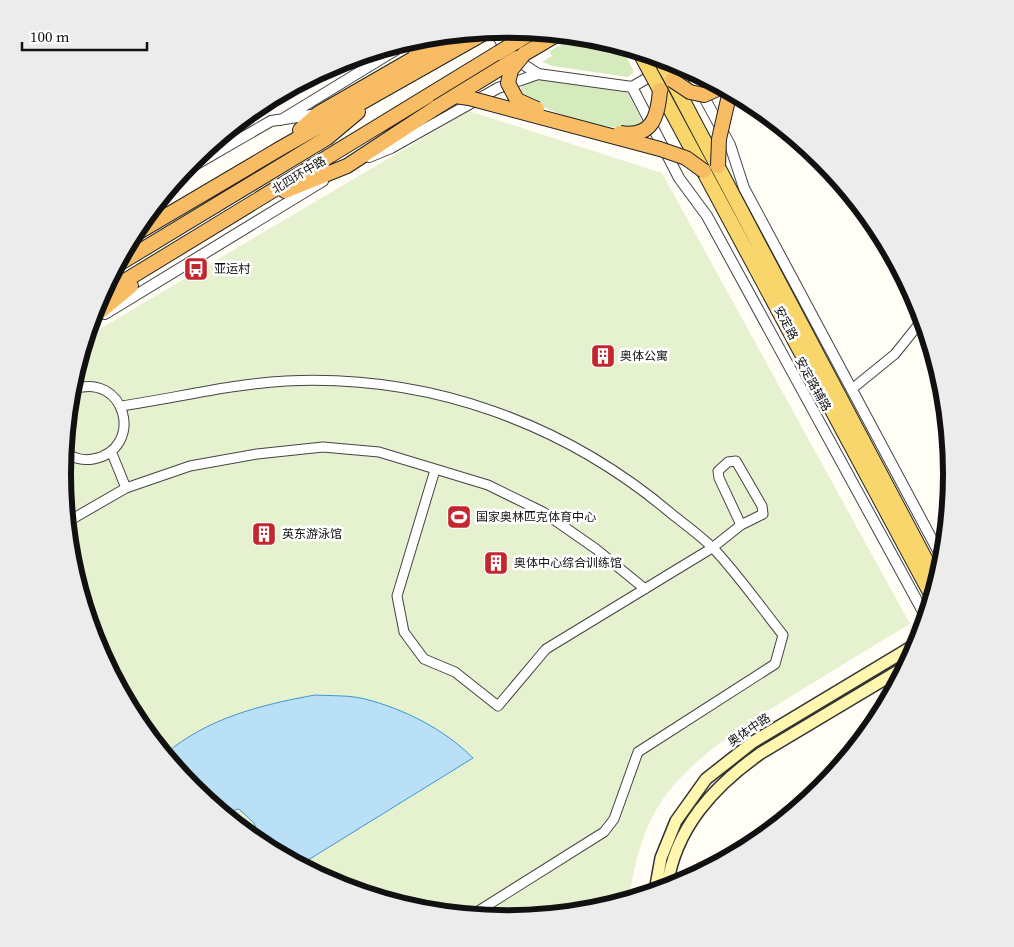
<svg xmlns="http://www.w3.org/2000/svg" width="1014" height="947" viewBox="0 0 1014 947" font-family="'Source Serif 4','Noto Sans SC',serif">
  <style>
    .green { fill: #d5ebbd }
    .pitch { fill: #e6f2cf }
    .water { fill: #b9e0f7; stroke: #3f96cf }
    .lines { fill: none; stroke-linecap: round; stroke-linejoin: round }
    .minor-casing { stroke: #444; stroke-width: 11 }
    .tertiary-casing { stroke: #444; stroke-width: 12 }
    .secondary-casing { stroke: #333; stroke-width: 14 }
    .primary-casing { stroke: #222; stroke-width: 16 }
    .trunk-casing { stroke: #222; stroke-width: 16 }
    .minor { stroke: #fff; stroke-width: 9 }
    .tertiary { stroke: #fff; stroke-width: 10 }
    .secondary { stroke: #fff6b0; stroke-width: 11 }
    .primary { stroke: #f9d66b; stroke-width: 14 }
    .trunk { stroke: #f7bc64; stroke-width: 14 }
    .primary-bridge-casing { stroke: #222; stroke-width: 16; stroke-linecap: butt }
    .trunk-bridge-casing { stroke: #222; stroke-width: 16; stroke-linecap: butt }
    .primary-bridge { stroke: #f9d66b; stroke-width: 14 }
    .trunk-bridge { stroke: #f7bc64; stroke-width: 14 }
    .labels { text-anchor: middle; stroke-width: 5; stroke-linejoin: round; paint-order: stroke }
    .street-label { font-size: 12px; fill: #111; stroke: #fff }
    .poi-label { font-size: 12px; fill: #111; stroke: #fff; text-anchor: start }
    .rim { fill: none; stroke: #111; stroke-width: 6 }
  </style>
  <rect width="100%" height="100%" fill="#fffdf5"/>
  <path class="green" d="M580 36 594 37 621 46 634 72 628 77 553 66 542 62 552 56 549 51Z
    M543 78 628 93 643 123 635 129C603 129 542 114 520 91L523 83Z"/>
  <path class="pitch" d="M469 111 662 173 910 624C874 645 839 667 803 689 753 720 684 759 655 812 641 837 633 870 629 899L593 910 507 918 420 910 337 884 260 843 192 788 137 720 96 643 71 560 62 473 71 386 86 337Z"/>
  <path class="water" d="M315 695C331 696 350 695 365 699 404 709 444 729 473 758L300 865 260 837 254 823 239 809 223 813 192 788 165 754C208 718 260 705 315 695Z"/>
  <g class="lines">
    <defs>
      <path id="minor" d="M852 389 895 354 923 319
        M121 406C176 398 231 384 286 381 429 374 565 423 673 515 687 526 702 537 714 549 739 576 760 606 783 635L775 664 638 752 614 819 604 832 472 915
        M64 451C72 458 83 461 93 459 146 449 126 369 71 390
        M111 451 126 488
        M435 470 397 596 404 632 424 659 455 672 498 706 546 649 712 548 741 525 763 514 762 506 736 461 728 462 718 471 719 478 741 525
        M67 522 126 488 190 466 257 454 323 447 379 452 488 485 543 512 596 549 645 589"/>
      <path id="tertiary" d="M494 30 509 55 538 74 632 87 675 62
        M688 68 730 145 744 188 943 560
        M632 87 679 178 707 216 926 617
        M281 120 412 40
        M369 157 391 148 498 88 538 74
        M181 173 271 121 318 114
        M105 314 323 181"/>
      <path id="secondary" d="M667 887C675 828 714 786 761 753L905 667
        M655 891 661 858 676 821 706 779 753 742 918 643"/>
      <path id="primary" d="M672 80 937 581
        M660 90 932 596"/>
      <path id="trunk" d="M516 42 534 31
        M524 54 558 34
        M415 56 424 43 425 37
        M300 130 319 113 456 34
        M285 191 347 166 437 107
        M132 236 281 148 488 31
        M117 265 327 138 358 112
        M100 296 498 53
        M91 319 131 286"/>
    </defs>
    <use href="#minor" class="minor-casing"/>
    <use href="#tertiary" class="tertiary-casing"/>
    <use href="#secondary" class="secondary-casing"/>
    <use href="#primary" class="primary-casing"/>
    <use href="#trunk" class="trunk-casing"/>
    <use href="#minor" class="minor"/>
    <use href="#tertiary" class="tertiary"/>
    <use href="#secondary" class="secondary"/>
    <use href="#primary" class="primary"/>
    <use href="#trunk" class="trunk"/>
    <defs>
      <path id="primary-bridge" d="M639 51 660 90
        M659 57 672 80"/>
      <path id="trunk-bridge" d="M498 53 516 42
        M524 54 511 70 508 83 517 100 537 109
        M672 80 690 92 704 95 722 87
        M455 96 469 98 660 149 686 158 704 171
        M437 107 517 58
        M620 133C652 138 658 117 660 90
        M718 166 719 139 730 91"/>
    </defs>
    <use href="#primary-bridge" class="primary-bridge-casing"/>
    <use href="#trunk-bridge" class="trunk-bridge-casing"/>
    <use href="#primary-bridge" class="primary-bridge"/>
    <use href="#trunk-bridge" class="trunk-bridge"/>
  </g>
  <defs>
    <symbol id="bus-square" viewBox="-11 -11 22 22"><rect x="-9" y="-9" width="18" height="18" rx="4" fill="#c4262e" stroke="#fff"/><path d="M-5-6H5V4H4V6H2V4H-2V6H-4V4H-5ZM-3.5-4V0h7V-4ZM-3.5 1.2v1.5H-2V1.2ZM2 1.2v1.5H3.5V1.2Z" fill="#fff"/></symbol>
    <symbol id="building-square" viewBox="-11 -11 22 22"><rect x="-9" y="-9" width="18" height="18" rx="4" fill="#c4262e" stroke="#fff"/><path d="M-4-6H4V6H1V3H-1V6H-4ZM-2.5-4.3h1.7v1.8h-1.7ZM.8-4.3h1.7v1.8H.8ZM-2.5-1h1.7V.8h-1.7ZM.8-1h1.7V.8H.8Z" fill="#fff"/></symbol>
    <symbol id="stadium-square" viewBox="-11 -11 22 22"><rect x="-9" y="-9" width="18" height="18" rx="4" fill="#c4262e" stroke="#fff"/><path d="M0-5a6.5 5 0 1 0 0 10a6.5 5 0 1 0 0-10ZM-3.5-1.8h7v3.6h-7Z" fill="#fff"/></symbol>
  </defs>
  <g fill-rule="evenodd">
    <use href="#bus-square" x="182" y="255" width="28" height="28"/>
    <use href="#building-square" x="589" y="342" width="28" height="28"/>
    <use href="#stadium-square" x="445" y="503" width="28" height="28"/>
    <use href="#building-square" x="250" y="520" width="28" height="28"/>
    <use href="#building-square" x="482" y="549" width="28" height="28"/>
  </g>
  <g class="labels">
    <g class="street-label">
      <text transform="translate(299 175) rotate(-31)" y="4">北四环中路</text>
      <text transform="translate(786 323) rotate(62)" y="4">安定路</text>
      <text transform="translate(813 384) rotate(61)" y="4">安定路辅路</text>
      <text transform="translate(749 730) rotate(-34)" y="4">奥体中路</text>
    </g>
    <g class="poi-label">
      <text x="214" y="273">亚运村</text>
      <text x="620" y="360">奥体公寓</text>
      <text x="476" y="521">国家奥林匹克体育中心</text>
      <text x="282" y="538">英东游泳馆</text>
      <text x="514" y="567">奥体中心综合训练馆</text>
    </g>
  </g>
  <path d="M0 0H1014V947H0ZM71 474a436 436 0 1 1 872 0a436 436 0 1 1-872 0Z" fill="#ececec" fill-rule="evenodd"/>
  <path class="rim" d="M71 474a436 436 0 1 1 872 0a436 436 0 1 1-872 0Z"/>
  <path d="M22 42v8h125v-8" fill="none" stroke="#111111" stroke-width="2.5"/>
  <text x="30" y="42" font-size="15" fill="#111111" stroke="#ffffff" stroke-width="4" paint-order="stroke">100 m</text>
</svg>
